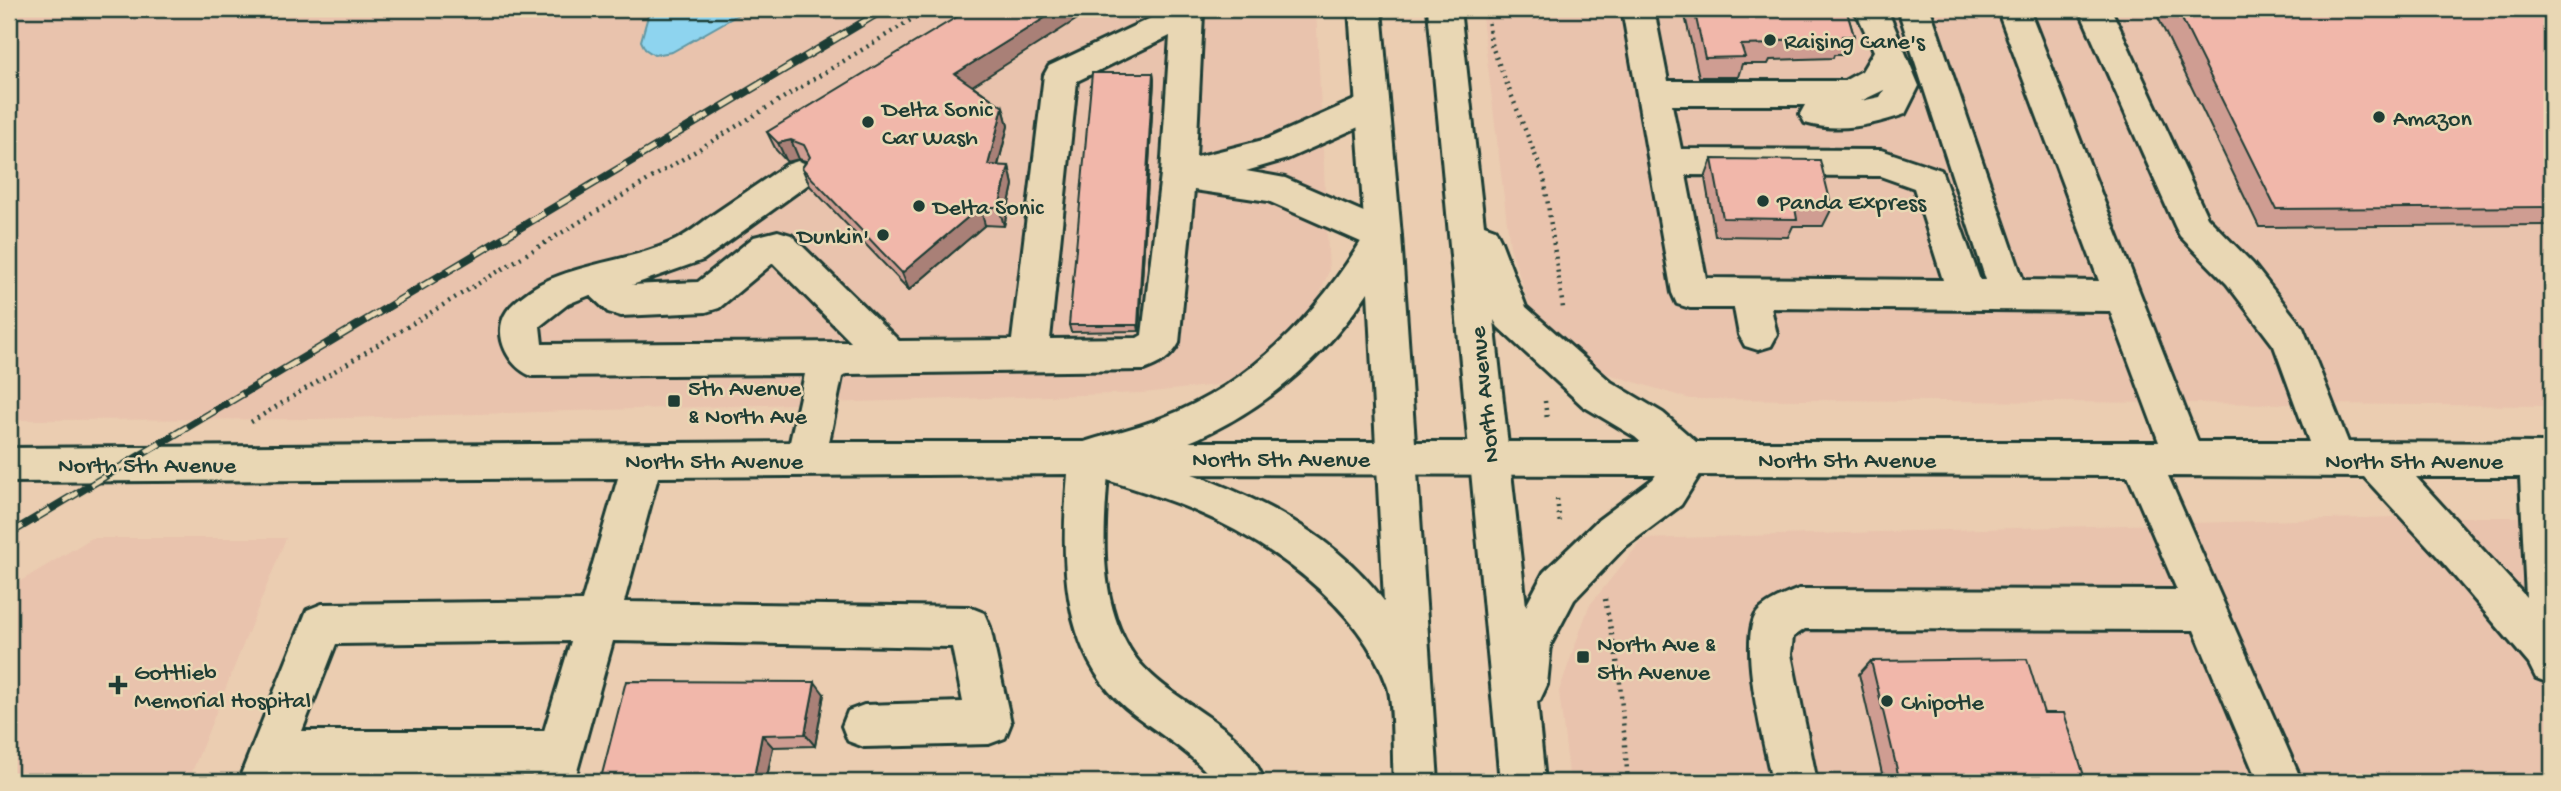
<svg xmlns="http://www.w3.org/2000/svg" width="2561" height="791" viewBox="0 0 2561 791" font-family="'Gochi Hand',sans-serif">
  <style>
    .built { fill: #e9c3ad }
    .water { fill: #8ed4ef; stroke: #6298a4; stroke-width: 2 }
    .lines { fill: none; stroke-linecap: round; stroke-linejoin: round }
    .minor-casing { stroke: #1f3d34; stroke-width: 6 }
    .major-casing { stroke: #1f3d34; stroke-width: 6 }
    .path { stroke: #1f3d34; stroke-width: 4.5; stroke-dasharray: 2 5; stroke-linecap: butt }
    .minor { fill: #e9d7b4; fill-rule: evenodd }
    .major { fill: #e9d7b4; fill-rule: evenodd }
    .rail-casing { stroke: #1f3d34; stroke-width: 8 }
    .rail { stroke: #e9d7b4; stroke-width: 5; stroke-dasharray: 16; stroke-linecap: butt }
    .wall { fill: #cf9d92; stroke: #1f3d34; stroke-width: 2 }
    .shaded-wall { fill: #a98077; stroke: #1f3d34; stroke-width: 2 }
    .building { fill: #f1b7aa; stroke: #1f3d34; stroke-width: 2 }
    .poi-dot { fill: #1f3d34; stroke: #e9d7b4; stroke-width: 2.5 }
    .labels { text-anchor: middle; stroke-width: 5; stroke-linejoin: round; paint-order: stroke }
    .poi-label { font-size: 24px; fill: #1f3d34; stroke: #e9d7b4; text-anchor: start }
    .street-label { font-size: 24px; fill: #1f3d34; stroke: #e9d7b4 }
  </style>
  <rect width="100%" height="100%" fill="#ebcdb1"/>
  <filter id="ink" filterUnits="userSpaceOnUse"><feTurbulence type="fractalNoise" baseFrequency=".0143" numOctaves="2"/><feDisplacementMap in="SourceGraphic" scale="14" xChannelSelector="R" yChannelSelector="G"/><feConvolveMatrix kernelMatrix="1 2 1 2 8 2 1 2 1" color-interpolation-filters="sRGB"/></filter>
  <g filter="url(#ink)">
    <path class="built" d="M9 9H1316L1329 271 1313 311 1272 357 1217 385 1143 393 315 419 9 420Z
      M1481 9H2552V406L1690 399 1589 368 1532 314 1510 247Z
      M2397 517H2552V782H1570L1559 691 1589 606 1643 539Z
      M92 538H286L188 782H9V588Z"/>
    <path class="water" d="M650 9H748L672 52 654 55 645 49 641 41Z"/>
    <g class="lines">
      <defs>
        <path id="minor" d="M1170 9H1200L1203 14 1196 157 1267 139 1359 98 1371 95 1383 98 1388 107 1383 116 1287 159 1246 171 1285 178 1396 226 1401 236 1396 246 1383 250 1370 246 1268 201 1194 190 1179 343C1171 358 1160 364 1144 370L847 374 842 377 829 442H2159L2110 311 1771 308 1777 335 1771 346 1758 350 1745 346 1739 335 1734 308H1690L1677 304 1672 293 1622 9H1654L1668 81H1844L1862 71 1874 51 1859 18 1851 9H1887L1919 86 1905 114C1873 125 1839 133 1805 123L1800 114 1805 105H1672L1681 149 1881 150 1941 170 1980 280H1986L1898 9H1930L2023 280 2099 281 1997 9H2029L2198 442H2309L2274 346 2227 284 2180 236 2175 226 2079 9H2111L2207 217 2253 264 2303 328 2348 442 2552 443V684L2536 678 2529 664 2439 558 2364 477 2168 476 2302 782H2258L2194 630 1805 629 1793 637 1791 654 1817 782H1772C1765 747 1737 641 1757 613 1766 602 1786 594 1799 589L2177 590 2128 476 1108 474C1103 534 1098 606 1135 657 1148 675 1170 691 1188 703 1223 727 1247 741 1265 782H1215C1192 751 1156 733 1126 708 1059 651 1061 554 1068 474L658 477 624 602 969 607 984 613 990 627 1011 723 1005 738 989 744 864 747 848 741 842 726 848 711 864 705 963 702 952 647 613 641 574 782H530L532 775H285L282 782H238L307 610 322 604 582 601 618 478 9 482V448L790 442 805 374 532 376C509 368 491 334 507 311 514 301 533 287 544 282 587 262 634 260 676 240 688 234 700 224 711 216 736 199 761 182 786 165L798 161 810 165 815 174 810 183 703 260 632 285 698 282 754 237 778 231 791 235 899 341 1012 340 1044 75 1049 66ZM1170 36 1161 174 1142 335 1137 338 1050 339 1077 81ZM1884 90 1880 97 1861 101ZM1686 175 1880 176 1914 188 1943 280 1706 278ZM773 263 851 342 542 344 540 326 568 304 590 295 608 312 621 316 706 312 719 308ZM2416 477H2520L2526 597ZM571 641 544 731H302L336 644Z"/>
        <path id="major" d="M1349 9H1381L1401 236 1438 782H1394C1392 759 1394 705 1388 687 1359 604 1268 541 1191 509 1153 493 1113 483 1075 469L1069 457 1075 445C1104 435 1134 429 1162 418 1251 384 1317 315 1365 235ZM1368 292 1384 601C1327 524 1233 486 1145 458 1238 430 1315 373 1368 292Z
          M1428 9H1460L1484 225 1495 229 1500 239 1526 307 1611 382 1663 413 1703 448 1709 460 1681 505 1625 547 1574 600 1551 644 1547 685 1540 700 1537 701 1545 782H1500ZM1494 320 1498 327 1583 406 1635 437 1664 463 1653 479 1597 521 1544 572 1526 606Z"/>
      </defs>
      <use href="#minor" class="minor-casing"/>
      <use href="#major" class="major-casing"/>
      <path class="path" d="M1487 9 1491 44 1544 177 1563 308
        M1545 401 1547 420
        M251 422 929 9
        M1557 499 1560 524
        M1605 599 1619 671 1628 782"/>
      <use href="#minor" class="minor"/>
      <use href="#major" class="major"/>
      <defs>
        <path id="rail" d="M9 534 885 9"/>
      </defs>
      <use href="#rail" class="rail-casing"/>
      <use href="#rail" class="rail"/>
    </g>
    <path class="wall" d="M1687 9H1846L1854 36 1845 55H1834L1833 58 1770 60 1768 64H1742L1738 77H1699L1685 16Z
      M2154 9H2552V225L2259 227Z
      M1153 73 1154 80 1139 331 1071 332 1069 325Z
      M972 85 1003 107 1008 126 998 166H1009L1013 185 1004 226 985 225 909 290 810 186 802 168 806 161 799 159 787 162 776 150 767 132Z
      M1712 159 1832 208 1823 226H1793L1788 237 1715 236 1705 178Z
      M1871 661 2044 713 2086 782H1884L1859 674Z
      M824 694 815 746 773 747 766 782H600Z"/>
    <path class="shaded-wall" d="M1059 9H1093L961 93 955 74Z
      M1153 73 1154 80 1139 331 1138 325Z
      M1003 107 1008 126 993 184 988 165Z
      M791 140 799 159 787 162 778 143Z
      M1009 166 1013 185 1004 226 999 207Z
      M980 207 985 225 909 290 902 273Z
      M815 682 824 694 815 746 805 734Z
      M762 735 773 747 766 782H753Z"/>
    <path class="building" d="M970 9H1059L955 74 1003 107 988 165 1009 166 999 207H980L902 273 802 168 810 157 804 145 791 140 778 143 767 132Z
      M1694 9H1846L1854 36H1842L1841 39 1774 40 1776 44 1741 45 1745 57 1705 58Z
      M2177 9H2552V207L2276 209Z
      M1092 73H1153L1138 325H1069Z
      M1712 159 1820 160 1832 208H1795L1797 219 1723 218Z
      M2027 659 2044 713H2064L2086 782H1900L1871 661Z
      M626 681 815 682 805 734 762 735 753 782H600Z"/>
  </g>
  <g class="poi-dot">
    <circle cx="1770" cy="40" r="7"/>
    <circle cx="2379" cy="117" r="7"/>
    <circle cx="868" cy="122" r="7"/>
    <circle cx="1763" cy="201" r="7"/>
    <circle cx="919" cy="206" r="7"/>
    <circle cx="883" cy="235" r="7"/>
    <rect x="667" y="394" width="14" height="14" rx="3.5"/>
    <rect x="1576" y="650" width="14" height="14" rx="3.5"/>
    <path d="M114.5 674.5h7v7h7v7h-7v7h-7v-7h-7v-7h7z"/>
    <circle cx="1887" cy="701" r="7"/>
  </g>
  <g class="labels">
    <g class="poi-label">
      <text x="1784" y="48">Raising Cane's</text>
      <text x="882" y="116">Delta Sonic<tspan x="882" dy="28">Car Wash</tspan></text>
      <text x="2393" y="125">Amazon</text>
      <text x="1777" y="209">Panda Express</text>
      <text x="933" y="214">Delta Sonic</text>
      <text x="869" y="243" text-anchor="end">Dunkin'</text>
      <text x="688" y="395">5th Avenue<tspan x="688" dy="28">&amp; North Ave</tspan></text>
      <text x="1597" y="651">North Ave &amp;<tspan x="1597" dy="28">5th Avenue</tspan></text>
      <text x="134" y="679">Gottlieb<tspan x="134" dy="28">Memorial Hospital</tspan></text>
      <text x="1901" y="709">Chipotle</text>
    </g>
    <g class="street-label">
      <text transform="translate(1483 395) rotate(-96)" y="8">North Avenue</text>
      <text x="1281" y="466">North 5th Avenue</text>
      <text x="1847" y="467">North 5th Avenue</text>
      <text x="714" y="468">North 5th Avenue</text>
      <text x="2414" y="468">North 5th Avenue</text>
      <text x="147" y="472">North 5th Avenue</text>
    </g>
  </g>
  <rect width="2561" height="791" fill="none" stroke="#e9d7b4" stroke-width="35"/>
  <rect x="18" y="18" width="2526" height="756" fill="none" stroke="#1f3d34" stroke-width="2.5" filter="url(#ink)"/>
</svg>
